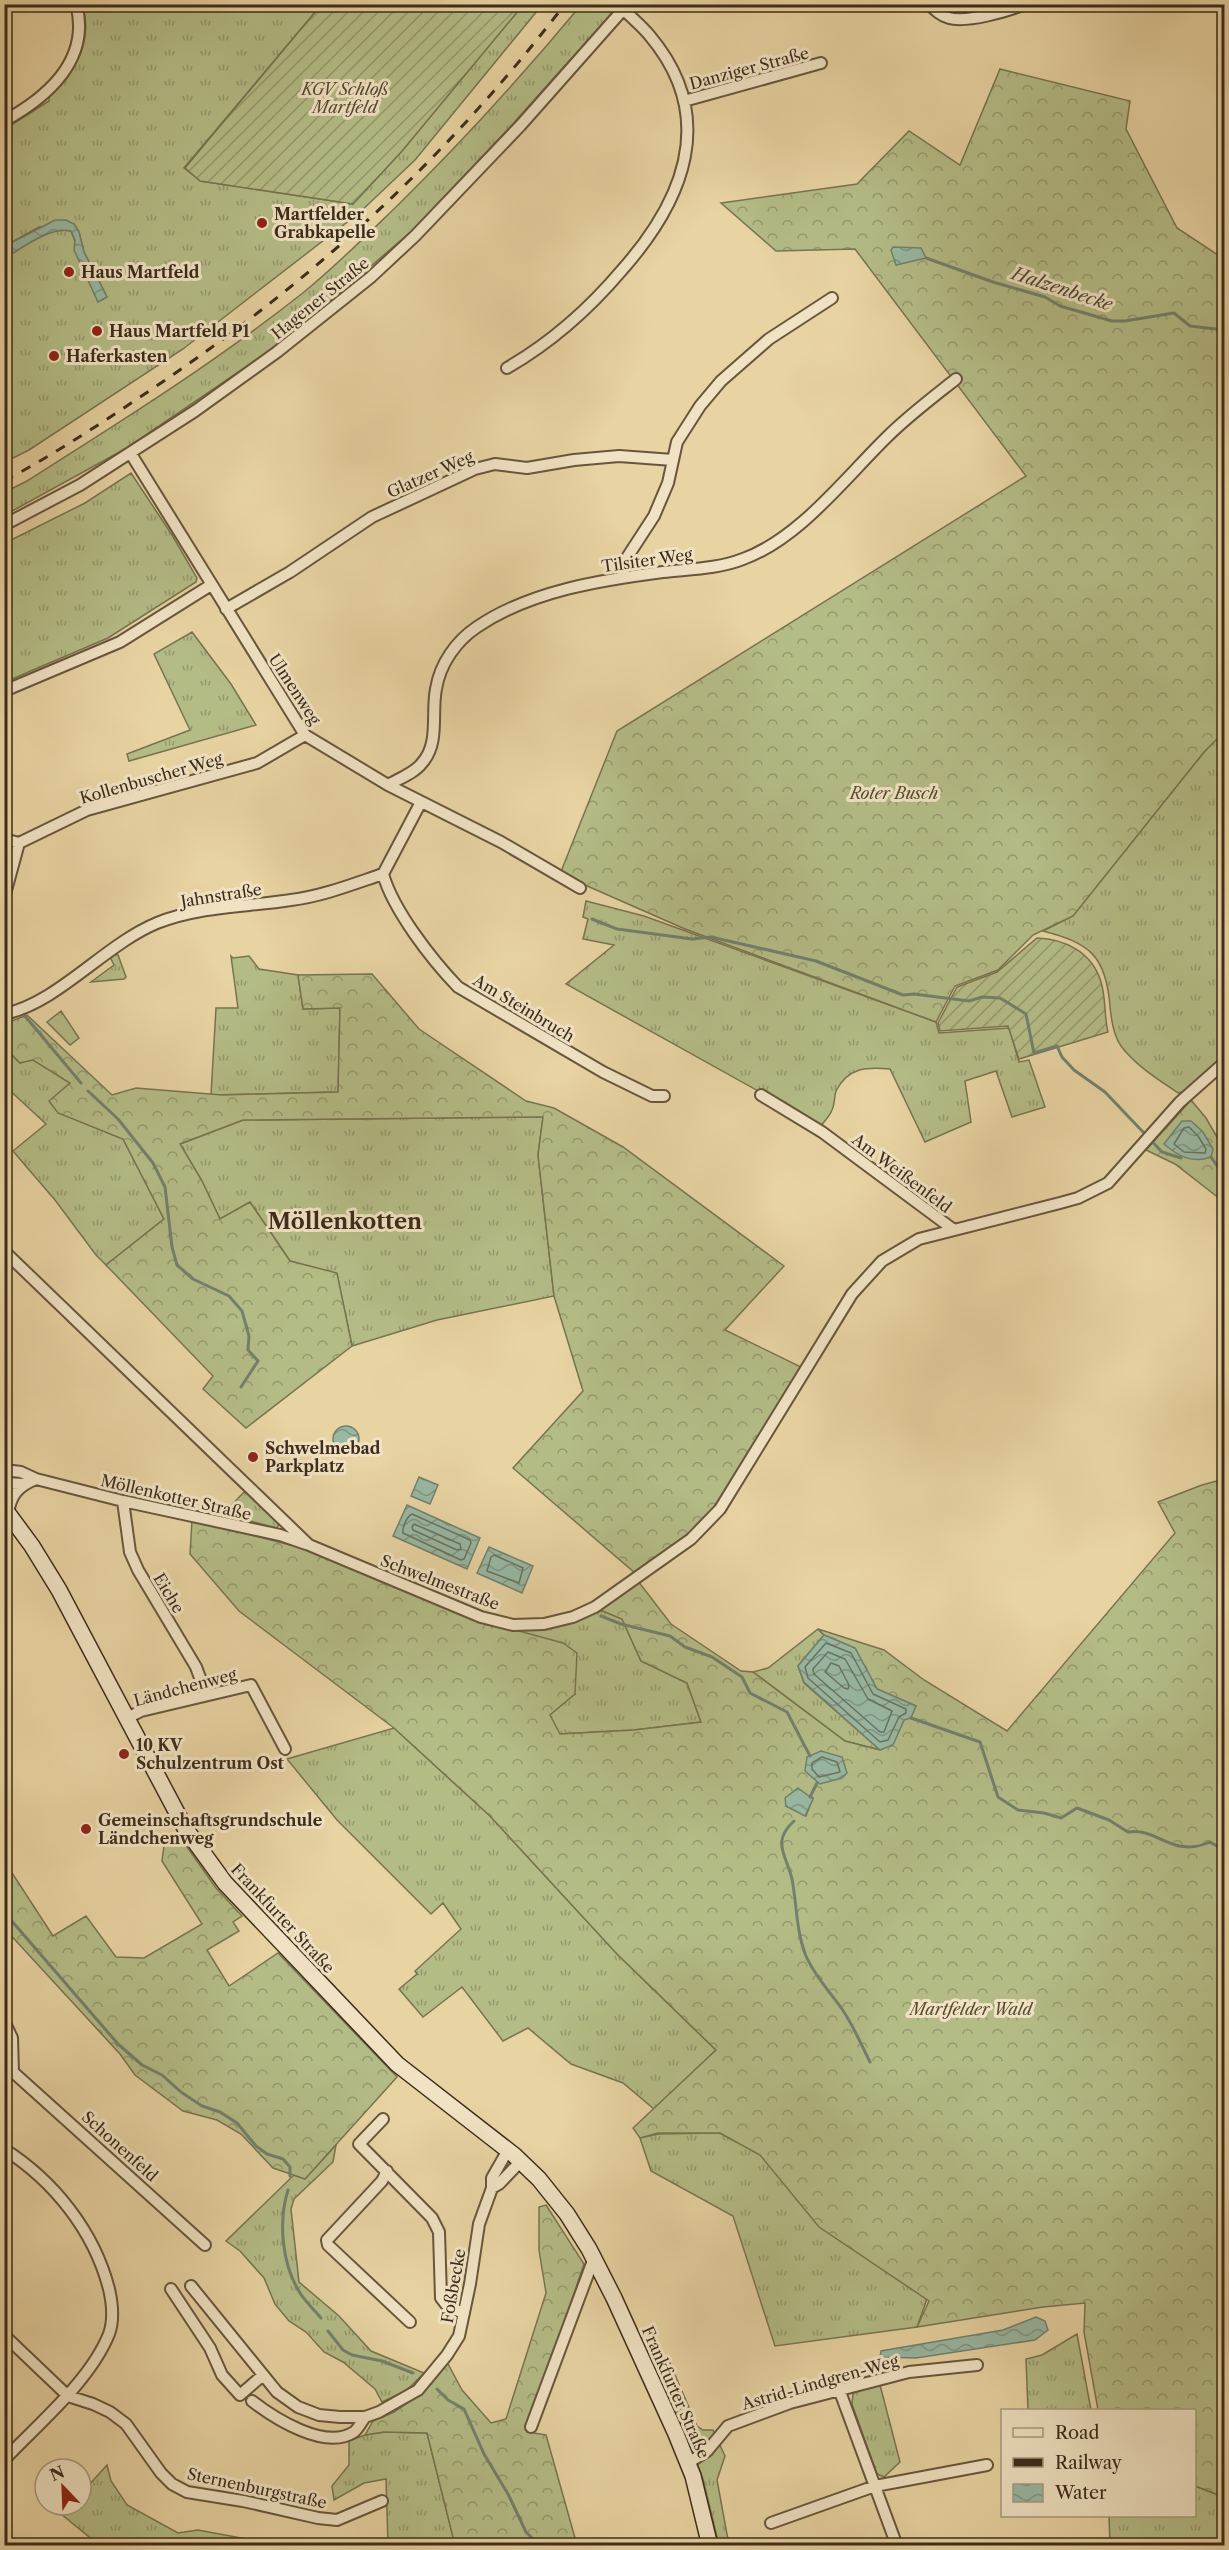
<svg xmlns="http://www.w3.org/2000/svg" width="1229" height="2550" viewBox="0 0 1229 2550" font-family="'Libre Caslon Text',serif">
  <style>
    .grass { fill: url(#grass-tufts); stroke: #787450; stroke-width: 1.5 }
    .forest { fill: url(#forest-crowns); stroke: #787450; stroke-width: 1.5; fill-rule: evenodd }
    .garden { fill: url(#garden-furrows); stroke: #787450; stroke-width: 1.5 }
    .water { fill: url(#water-waves); stroke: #73806d; stroke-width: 1.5 }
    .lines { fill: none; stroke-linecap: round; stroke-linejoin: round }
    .shore { stroke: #6a725f; stroke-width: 1.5 }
    .stream { stroke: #73806d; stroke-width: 3 }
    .minor-casing { stroke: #67563d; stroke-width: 14 }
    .secondary-casing { stroke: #3c2c1b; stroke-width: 18 }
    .minor { stroke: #f0e2c3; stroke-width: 10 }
    .secondary { stroke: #f0e2c3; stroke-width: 15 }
    .rail { stroke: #3c2c1b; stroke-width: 3; stroke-dasharray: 10 10; stroke-linecap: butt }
    .poi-dot { fill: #8f2418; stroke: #f0e2c3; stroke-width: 2 }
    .labels { text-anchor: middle; stroke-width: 6; stroke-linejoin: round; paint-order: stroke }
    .street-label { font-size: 16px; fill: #3c2c1b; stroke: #f0e2c3 }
    .park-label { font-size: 16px; font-style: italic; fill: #544930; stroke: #f0e2c3 }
    .poi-label { font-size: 16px; font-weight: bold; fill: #3c2c1b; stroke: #f0e2c3; text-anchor: start }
    .water-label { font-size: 18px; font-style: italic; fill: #4e4836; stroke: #f0e2c3 }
    .district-label { font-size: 22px; font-weight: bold; fill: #3c2c1b; stroke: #f0e2c3 }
  </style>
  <defs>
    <pattern id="grass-tufts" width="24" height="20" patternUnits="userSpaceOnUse" patternTransform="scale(1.5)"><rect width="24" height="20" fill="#b4bc86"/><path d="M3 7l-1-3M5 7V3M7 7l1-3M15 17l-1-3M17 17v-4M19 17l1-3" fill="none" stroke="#94996d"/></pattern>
    <pattern id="forest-crowns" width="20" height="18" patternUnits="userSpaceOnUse" patternTransform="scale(1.5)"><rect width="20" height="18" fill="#b4bc86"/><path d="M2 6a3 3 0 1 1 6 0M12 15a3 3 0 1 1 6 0" fill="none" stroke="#94996d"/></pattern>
    <pattern id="garden-furrows" width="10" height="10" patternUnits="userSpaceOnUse" patternTransform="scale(1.5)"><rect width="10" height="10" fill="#b4bc86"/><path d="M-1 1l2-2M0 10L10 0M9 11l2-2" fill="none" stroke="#94996d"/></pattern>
    <pattern id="water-waves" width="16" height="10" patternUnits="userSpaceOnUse" patternTransform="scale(1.5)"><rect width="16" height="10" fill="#98b8a3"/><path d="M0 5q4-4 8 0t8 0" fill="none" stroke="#7d9684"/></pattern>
  </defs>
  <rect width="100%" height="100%" fill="#e8d3a2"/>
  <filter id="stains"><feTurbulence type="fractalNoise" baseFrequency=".00333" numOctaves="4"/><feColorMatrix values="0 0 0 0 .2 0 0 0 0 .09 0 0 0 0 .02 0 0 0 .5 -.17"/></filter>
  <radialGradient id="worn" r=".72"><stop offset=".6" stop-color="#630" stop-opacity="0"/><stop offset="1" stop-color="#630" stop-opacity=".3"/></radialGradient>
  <path class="grass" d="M82 5H321L184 168 201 181 353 204 402 151 523 5H542L415 160 359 213 183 349 29 450 5 462V258C22 248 50 226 71 231L98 302 107 297 84 252 79 232 74 224 39 227 5 246V129L49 101V97C75 74 94 39 82 5Z
    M581 5H619L510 127 414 229 284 341 125 449 5 515V492L27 481C122 421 216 362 304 292 337 265 367 235 397 206 462 142 523 75 581 5Z
    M131 473 172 535 197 578 196 582 108 638 5 682V543L85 503Z
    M192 632 231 684 256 725 129 761 127 754 190 730 154 654Z
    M1224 731V1057L1186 1091 1178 1093C1159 1080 1135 1065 1121 1046 1113 1035 1111 1018 1110 1006 1106 955 1089 943 1043 931L1073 916 1204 752Z
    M586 901 644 916 936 1022 939 1033 1009 1028 1019 1062 1029 1060 1045 1107 1012 1117 996 1071 965 1081 971 1122 925 1142 890 1069C867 1067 848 1067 836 1091 834 1097 835 1104 832 1110 830 1116 824 1121 821 1126L566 984 614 945 583 939 588 919 583 917Z
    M113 954 118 955 126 977 124 979 91 982 114 965 110 957Z
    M231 956 233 958 249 956 259 969 298 975 303 1009 340 1008 338 1092 211 1095 216 1008H238Z
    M61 1011 79 1038 70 1045 47 1022Z
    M4 1048 20 1063 33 1059 70 1083 58 1112 123 1139 164 1219 106 1265 96 1255 55 1200 13 1151 46 1124 5 1086Z
    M543 1117 538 1155 554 1296 437 1320 352 1346 337 1274 290 1261 250 1202 220 1219 202 1181 180 1144 243 1120Z
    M245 1491 279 1524 277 1528 223 1514Z
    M598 1609 622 1619 641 1661 687 1683 701 1722 634 1730 559 1734 549 1715 575 1694 504 1627Z
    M818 1629 824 1635 798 1666 804 1683 880 1750 845 1741 753 1672 768 1668Z
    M394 1728 490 1816 617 1954 716 2050 654 2109 623 2083 571 2064 528 2028 503 2041 462 1987 423 2017 399 1989 417 1974 415 1971 461 1929 443 1903 431 1914 337 1820 287 1759Z
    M720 2133 761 2155 928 2296 917 2327 775 2346 733 2216 651 2171 640 2138 658 2134Z
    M336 2145 333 2162 294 2199 291 2209 299 2282 339 2316 371 2351 424 2373 406 2391 382 2402 375 2389 343 2362 324 2352 306 2332 289 2321 275 2304 264 2278 240 2251 226 2241 294 2175 305 2179Z
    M1077 2334 1091 2410H1028L1026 2359 1042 2355Z
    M669 2361 697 2426 703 2430H713L725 2456 717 2480 729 2545H719L703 2479 658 2363Z
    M880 2385 900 2462 884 2477 877 2474 852 2404 853 2394 858 2390Z
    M384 2432 427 2433 455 2545H388L386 2479 364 2483 334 2500 332 2486 349 2465V2441L365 2435Z
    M107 2465 111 2481 127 2505 178 2533 198 2530 279 2545H99L50 2505H81V2479L88 2486Z
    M1195 2486 1224 2497V2545H1110L1109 2516H1194Z"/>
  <path class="forest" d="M1000 69 1130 101 1126 129 1177 228 1224 259V732L1204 752 1073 916 1033 935 998 970 955 986 936 1022 685 929 560 874 617 731 1026 476 855 249 776 251 721 203 857 184 909 131 960 165Z
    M372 974 419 1029 526 1101 554 1108 623 1147 784 1266 725 1330 803 1368 718 1506 688 1535 635 1573 513 1468 583 1391 554 1296 538 1155 543 1117 243 1120 180 1144 202 1181 220 1219 250 1202 290 1261 337 1273 352 1346 246 1428 203 1389 213 1376 106 1265 164 1219 123 1139 58 1113 49 1101 70 1083 33 1060 20 1063 5 1048 4 1024 27 1015 112 1095 136 1088 222 1095 338 1092 340 1008 303 1009 298 975Z
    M1191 1100 1206 1118 1224 1149V1202L1175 1164 1146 1150Z
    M1224 1479V2497L1195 2486 1194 2410H1098L1084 2332 1085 2303 1043 2307 917 2327 929 2301 819 2227 760 2155 720 2133H658L640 2138 633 2128 716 2050 617 1954 490 1816 394 1728 239 1611 190 1554 192 1520 310 1550 504 1627 563 1643 577 1653 575 1694 550 1715 560 1734 634 1730 701 1722 687 1683 641 1661 622 1619 598 1609 638 1581 671 1624 741 1671 753 1672 845 1741 880 1750 893 1744 904 1720 916 1706 877 1689 855 1648 824 1635 818 1629 884 1650 924 1680 1007 1731 1175 1533 1158 1502 1202 1485ZM811 1796 813 1798 806 1816 786 1806Z
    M180 1837 216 1888 242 1916 233 1922 239 1931 207 1950 229 1986 278 1953 397 2077 305 2179 273 2168 241 2134 217 2120 183 2111 135 2075 120 2054 5 1929V1862L53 1936 86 1916 116 1957 144 1958 202 1924 162 1861 164 1846Z
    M546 2205 584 2264 527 2432 546 2435 577 2545H455L427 2433 384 2432 365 2435 373 2421 394 2412 422 2393 447 2362 462 2390 491 2423 506 2419 546 2293 539 2250V2207Z"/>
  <path class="garden" d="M321 5H523L402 151 353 204 200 181 185 168Z
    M1037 938C1065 939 1092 952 1101 982 1106 998 1104 1016 1108 1032L1019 1059 1008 1026 940 1031 938 1023 957 987 997 972Z"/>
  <path class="water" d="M55 220H66L74 224 79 232 84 252 107 297 98 302 74 250 75 240 71 231C50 226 22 248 5 258V246Z
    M893 247 921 248 926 258 896 265 891 250Z
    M1182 1121H1191L1203 1132 1213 1149 1211 1157C1192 1164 1178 1156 1164 1144Z
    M333 1439a13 13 0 1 1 26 0a13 13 0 1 1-26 0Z
    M419 1477 438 1485 430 1504 411 1496Z
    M407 1505 480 1538 467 1569 393 1536Z
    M489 1547 533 1566 522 1593 477 1573Z
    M824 1635 855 1648 877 1689 916 1706 911 1718 904 1720 893 1745 880 1750 804 1682 798 1666Z
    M821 1751 842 1757 847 1773 842 1778 820 1784 805 1771 807 1757Z
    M798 1788 813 1799 805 1816 786 1806 785 1798Z
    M1036 2317 1045 2321 1048 2330 1035 2340 916 2358 880 2357 881 2351 1003 2330Z"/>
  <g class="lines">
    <path class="shore" d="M1189 1127 1198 1136 1206 1149 1205 1153 1184 1152 1174 1144 1184 1128Z
      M412 1514 470 1540 471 1543 464 1559 461 1560 403 1533C402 1528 407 1516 412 1514Z
      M414 1524 460 1544 461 1549 457 1550 413 1530 412 1527Z
      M494 1555 523 1568 519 1583 487 1571 491 1557Z
      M826 1643 851 1653 873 1694 906 1709V1713L899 1717 888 1740 880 1742 808 1678 805 1667Z
      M828 1652 845 1659 868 1699 892 1711 884 1732H880L814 1674 813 1669Z
      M831 1663 839 1666 849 1685 848 1689 844 1688 825 1672Z
      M822 1757 837 1762 840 1772 819 1777 812 1769V1763Z"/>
    <path class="stream" d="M926 258 993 282 1045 297 1060 306 1112 321H1125L1174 313 1190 326 1224 330
      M592 919 617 929 692 939 711 937 816 961 903 995 914 994 969 1001 982 997 1000 998 1026 1014 1034 1053 1057 1046 1062 1057 1074 1070 1105 1092 1162 1152 1181 1158
      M25 1016 81 1083
      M88 1091 118 1119 153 1163 165 1187 172 1247 177 1265 193 1279 229 1296 242 1311 249 1336 248 1350 258 1361 241 1387
      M1211 1157 1224 1176
      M601 1616 621 1624 670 1636 685 1647 712 1657 742 1677 750 1693 787 1712 810 1756
      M911 1718 980 1742 998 1797 1018 1810 1044 1813 1061 1818 1077 1808 1109 1820 1128 1832C1158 1827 1172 1859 1210 1842L1224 1850
      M810 1797 817 1783
      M794 1821C771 1842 786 1854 792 1879 797 1905 796 1931 806 1956 814 1975 830 1992 842 2009 853 2025 861 2044 870 2062
      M4 1912 118 2044 142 2065 162 2075 181 2092 202 2106 220 2112 237 2123 256 2146 267 2154 283 2159 290 2167V2176
      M288 2190C278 2222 282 2265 300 2293 306 2302 314 2310 321 2318
      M328 2331 343 2350 352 2355 382 2361 413 2373
      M437 2389 448 2400 464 2409 484 2454 508 2494 526 2532 533 2539 546 2546"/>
    <defs>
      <path id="minor" d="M929 4C935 10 941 16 949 18 967 23 1008 11 1025 4
        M684 101 821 63
        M4 121C48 97 91 59 76 4
        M507 368C552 342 589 309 622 270 684 200 718 117 650 36 643 27 633 19 624 10
        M131 454 305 735 388 785 501 842 580 888
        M4 525 80 485 195 411 277 352 371 277 415 236 520 126 628 4
        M621 578 628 556 654 516 668 483 677 442 700 406 721 381 769 339 832 298
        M226 609 290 572 372 517 475 469 495 464 527 468 574 460 619 456 673 460
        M4 691 120 642 211 585
        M388 785C398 779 415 773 422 763 440 743 431 713 436 689 440 664 456 641 477 627 530 591 601 580 663 572 689 569 718 569 743 559 799 539 845 478 887 437 908 416 932 398 956 379
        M4 839 19 843 87 810 257 763 305 735
        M383 874C393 910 432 960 458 987L603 1072 652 1096H664
        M4 898 19 843
        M4 1014C58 1003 104 945 157 923 199 906 246 907 291 900 323 896 353 884 383 874L421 802
        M761 1095 822 1132 954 1230
        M4 1251 309 1545 481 1617 513 1625 544 1624 573 1617 595 1607 691 1539 720 1509 852 1294 882 1261 919 1239 1060 1203 1078 1198 1108 1183 1180 1102 1224 1063
        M4 1470 21 1472 36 1479 123 1501 280 1535 306 1544
        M4 1483 24 1484
        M123 1501 130 1552 138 1570 196 1667 206 1694
        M8 1513C11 1495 18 1486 36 1479
        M127 1718 141 1711 251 1685 285 1749
        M4 2021 12 2038 13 2072 205 2245
        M383 2119 359 2144 432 2218 439 2232 441 2298 448 2307 464 2313
        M4 2149C54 2181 94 2231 109 2289 112 2302 114 2320 109 2334 90 2381 39 2423 4 2460
        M387 2171 382 2181 327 2240 328 2245 410 2322
        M492 2188 499 2184 521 2161
        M191 2286 277 2392 298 2407 319 2415 340 2417H365L379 2412 418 2390 447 2355 459 2336 470 2284 479 2224 492 2188V2178L508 2150
        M171 2289 210 2348 222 2375 240 2395 263 2375
        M4 2335 68 2396 93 2404 110 2412 126 2424 161 2473 172 2484 187 2492 243 2501 318 2518 337 2520 382 2501
        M839 2389 897 2546
        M252 2401C274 2418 325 2451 354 2432 358 2429 362 2421 365 2417
        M531 2427 594 2258
        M688 2463 707 2451 728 2426 790 2403 909 2372 977 2365
        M771 2523 875 2486 987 2465
        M4 2539 13 2546"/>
      <path id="secondary" d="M4 1508 32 1546 59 1590 185 1828 225 1883 397 2064 514 2155 539 2179 567 2214 589 2249 614 2298 676 2434 693 2476 710 2546"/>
    </defs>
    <use href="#minor" class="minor-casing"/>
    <use href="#secondary" class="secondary-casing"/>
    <use href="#minor" class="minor"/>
    <use href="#secondary" class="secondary"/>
    <path class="rail" d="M4 481C57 453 106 420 155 387 315 279 448 157 565 4"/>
  </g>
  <g class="poi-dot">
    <circle cx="262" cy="223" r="6"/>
    <circle cx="69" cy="272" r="6"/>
    <circle cx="97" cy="331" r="6"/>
    <circle cx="54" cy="356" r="6"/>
    <circle cx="253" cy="1457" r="6"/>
    <circle cx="124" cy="1754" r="6"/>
    <circle cx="86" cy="1829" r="6"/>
  </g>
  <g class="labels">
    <g class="street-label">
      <text transform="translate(749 68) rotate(-15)" y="6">Danziger Straße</text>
      <text transform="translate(320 298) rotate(-39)" y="6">Hagener Straße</text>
      <text transform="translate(430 474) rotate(-24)" y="6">Glatzer Weg</text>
      <text transform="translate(647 560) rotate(-8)" y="6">Tilsiter Weg</text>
      <text transform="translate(295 689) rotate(57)" y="6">Ulmenweg</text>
      <text transform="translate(151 778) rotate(-16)" y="6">Kollenbuscher Weg</text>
      <text transform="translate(221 895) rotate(-9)" y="6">Jahnstraße</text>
      <text transform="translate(524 1008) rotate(31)" y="6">Am Steinbruch</text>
      <text transform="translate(902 1173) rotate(37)" y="6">Am Weißenfeld</text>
      <text transform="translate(176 1497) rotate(13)" y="6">Möllenkotter Straße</text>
      <text transform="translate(440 1582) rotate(21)" y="6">Schwelmestraße</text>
      <text transform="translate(169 1593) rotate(59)" y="6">Eiche</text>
      <text transform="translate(185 1687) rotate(-15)" y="6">Ländchenweg</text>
      <text transform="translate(283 1918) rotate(47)" y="6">Frankfurter Straße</text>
      <text transform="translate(120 2146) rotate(42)" y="6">Schonenfeld</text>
      <text transform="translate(453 2286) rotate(-80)" y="6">Foßbecke</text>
      <text transform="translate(820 2382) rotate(-16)" y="6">Astrid-Lindgren-Weg</text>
      <text transform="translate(676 2392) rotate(66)" y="6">Frankfurter Straße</text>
      <text transform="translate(257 2488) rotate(12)" y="6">Sternenburgstraße</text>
    </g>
    <g class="park-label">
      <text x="345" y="95">KGV Schloß<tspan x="345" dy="18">Martfeld</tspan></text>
      <text x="894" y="799">Roter Busch</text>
      <text x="971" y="2015">Martfelder Wald</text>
    </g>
    <g class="poi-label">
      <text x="274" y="220">Martfelder<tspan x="274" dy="18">Grabkapelle</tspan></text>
      <text x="81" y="278">Haus Martfeld</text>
      <text x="109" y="337">Haus Martfeld P1</text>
      <text x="66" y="362">Haferkasten</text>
      <text x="265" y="1454">Schwelmebad<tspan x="265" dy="18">Parkplatz</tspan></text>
      <text x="136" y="1751">10 KV<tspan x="136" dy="18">Schulzentrum Ost</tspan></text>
      <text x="98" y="1826">Gemeinschaftsgrundschule<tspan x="98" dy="18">Ländchenweg</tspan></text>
    </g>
    <g class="water-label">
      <text transform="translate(1062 289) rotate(18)" y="6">Halzenbecke</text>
    </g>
    <g class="district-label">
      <text x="345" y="1229">Möllenkotten</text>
    </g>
  </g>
  <rect width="1229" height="2550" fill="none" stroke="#e8d3a2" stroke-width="24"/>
  <rect x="6" y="6" width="1217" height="2538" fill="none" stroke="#3c2c1b" stroke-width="3"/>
  <rect x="12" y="12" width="1205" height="2526" fill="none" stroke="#3c2c1b" stroke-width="1.5"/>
  <rect x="1001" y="2409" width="195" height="108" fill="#f0e2c3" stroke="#a89980" stroke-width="1.5"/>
  <rect x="1013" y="2428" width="30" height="9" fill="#f0e2c3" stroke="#a89980" stroke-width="1.5"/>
  <text x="1055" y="2439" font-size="18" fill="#3c2c1b">Road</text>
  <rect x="1013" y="2458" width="30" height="9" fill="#3c2c1b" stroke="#a89980" stroke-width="1.5"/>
  <text x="1055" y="2469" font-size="18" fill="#3c2c1b">Railway</text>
  <rect x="1013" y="2484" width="30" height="18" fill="url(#water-waves)" stroke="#a89980" stroke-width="1.5"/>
  <text x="1055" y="2499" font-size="18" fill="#3c2c1b">Water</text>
  <g transform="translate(63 2487) rotate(337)"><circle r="28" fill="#f0e2c3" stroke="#a89980" stroke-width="1.5"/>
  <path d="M0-4.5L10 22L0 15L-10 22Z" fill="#8f2418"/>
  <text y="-9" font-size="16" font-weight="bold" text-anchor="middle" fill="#3c2c1b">N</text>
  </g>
  <rect width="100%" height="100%" filter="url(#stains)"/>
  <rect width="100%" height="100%" fill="url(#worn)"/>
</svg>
